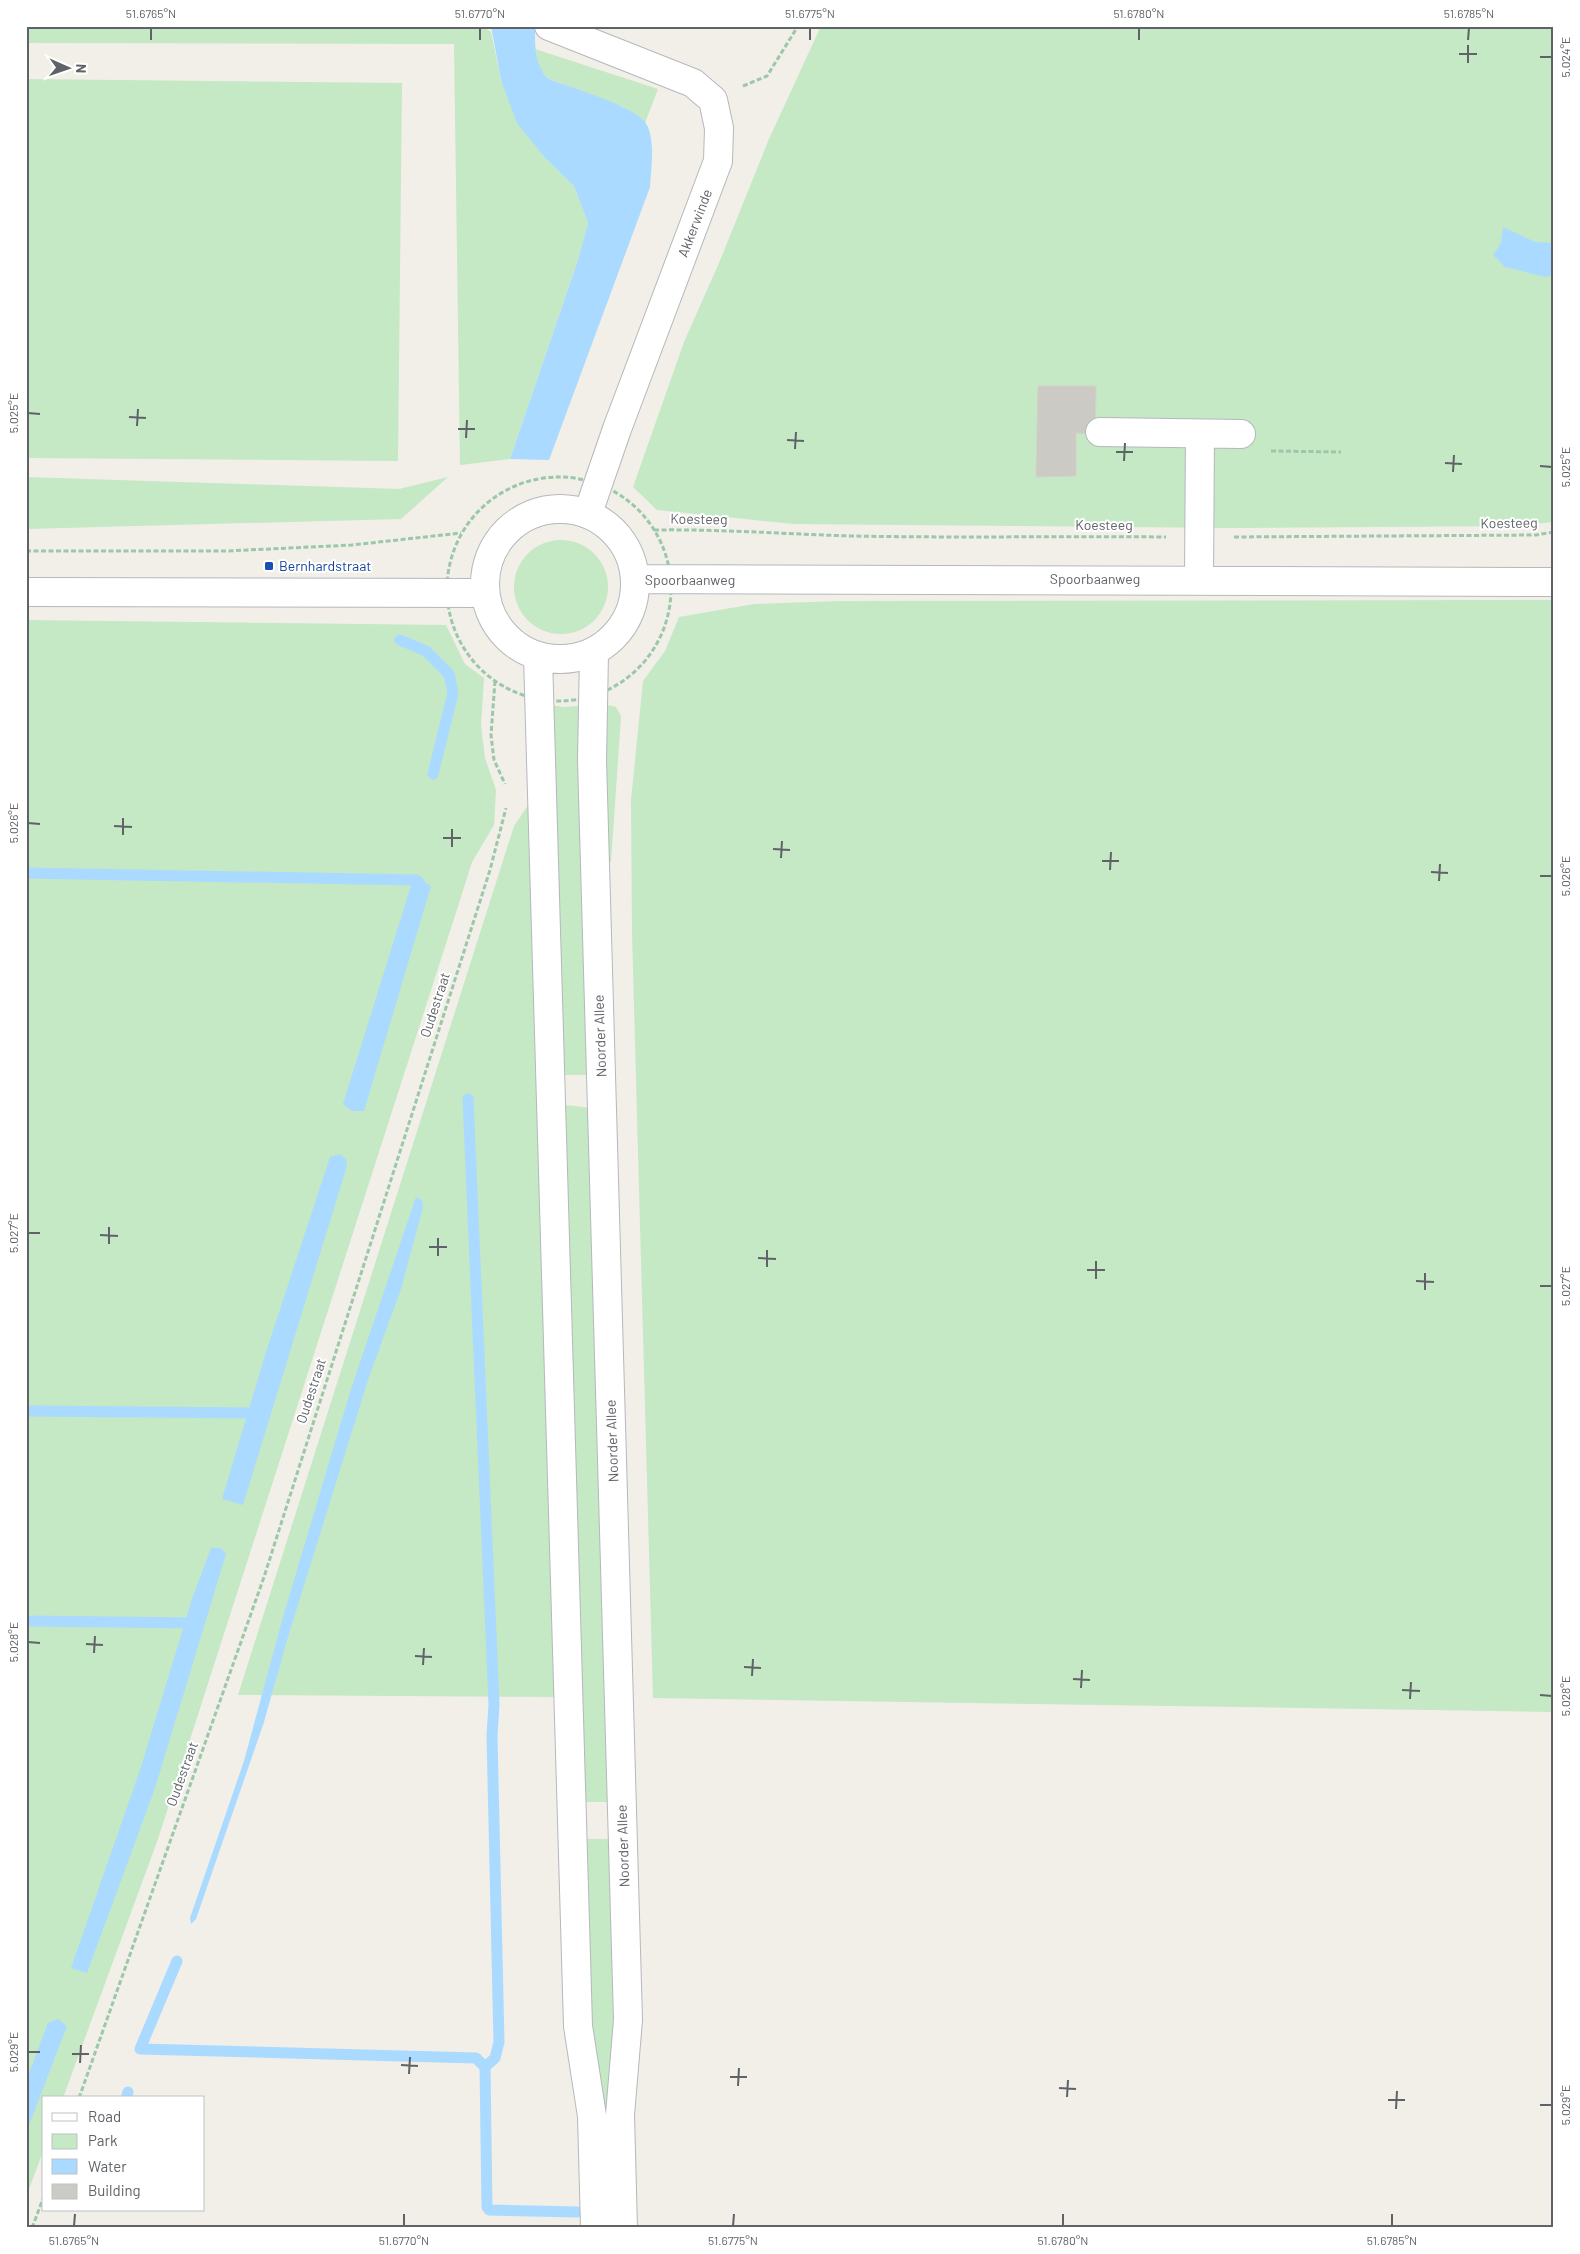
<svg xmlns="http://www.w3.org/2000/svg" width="1580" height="2254" viewBox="0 0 1580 2254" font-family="Barlow,sans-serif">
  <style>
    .green { fill: #c5e8c5 }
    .water { fill: #aadaff }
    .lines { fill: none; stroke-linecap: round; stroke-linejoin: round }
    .stream { stroke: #aadaff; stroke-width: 11 }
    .building { fill: #cccac5; stroke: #d6d1c6 }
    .minor-casing { stroke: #b5b8bc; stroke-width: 30 }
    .path { stroke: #9cc7a9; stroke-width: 3; stroke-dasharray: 5 2.5; stroke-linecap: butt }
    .minor { stroke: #fff; stroke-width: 28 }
    .ticks { fill: none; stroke: #5f6368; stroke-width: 2 }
    .transit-dot { fill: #1a4fb4; stroke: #fff; stroke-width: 2 }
    .labels { text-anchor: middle; stroke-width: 4; stroke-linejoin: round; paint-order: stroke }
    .street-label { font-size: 14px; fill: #5f6368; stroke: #fff }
    .transit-label { font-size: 14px; fill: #164399; stroke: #fff; text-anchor: start }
    .neatline { fill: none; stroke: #5f6368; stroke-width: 2 }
    .ticks-label { font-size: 12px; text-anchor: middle; fill: #5f6368 }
  </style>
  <rect width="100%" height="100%" fill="#f1efe8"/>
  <path class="green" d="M26 26H483L491 32 501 80 546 159 574 186 588 223 578 260 510 459 460 465 454 44 26 43Z
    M821 26H1554V522L1515 526 1231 528 794 524 657 510 633 487 684 342 719 263 769 139Z
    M535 49 658 89 645 123 623 107 547 78 539 68Z
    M26 79 402 83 398 461 26 458Z
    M26 477 399 489 448 477 401 519 26 529Z
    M514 587a47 47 0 1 1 94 0a47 47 0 1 1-94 0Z
    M1554 600V1712L653 1698 632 933 631 800 643 681 665 651 679 617 754 604 839 601Z
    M26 620 446 625 465 664 484 678 481 726 485 758 496 790 494 825 472 862 461 897 158 1839 63 2098H44V2149L26 2197Z
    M550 705 564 707 580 706 591 1075H563Z
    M607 705 616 707 621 716 611 862H606L605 720Z
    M531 801 557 1697 238 1695 514 826Z
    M565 1105 592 1108 610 1802H584Z
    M586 1839H613L617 2037 611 2112 603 2111 587 1984Z"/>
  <path class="water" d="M491 26H535C535 45 534 63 547 78 570 88 630 104 645 122 656 137 651 169 650 187L549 460 510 459 578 260 588 223 574 186 546 159 517 123 501 80Z
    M1503 227 1535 242 1554 243V274L1546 277 1505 267 1493 255 1501 243Z
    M414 876 431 886 364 1111H352L343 1104Z
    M340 1154 347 1160 346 1169 243 1505 222 1499 265 1355 330 1157Z
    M416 1197 422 1200 423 1207 401 1289 369 1377 287 1640 264 1722 196 1919 191 1924 190 1918 244 1761 283 1617 351 1389Z
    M211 1548H221L226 1554 155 1788 87 1973 71 1968 141 1767 192 1599Z
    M58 2019 67 2026 26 2133V2081L48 2023Z"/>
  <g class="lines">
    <path class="stream" d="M400 640 426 651 449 674 453 693 433 774
      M26 873 416 880 419 882
      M468 1099 494 1704 492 1736 499 2042 495 2058 485 2067
      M26 1411 256 1413
      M26 1621 196 1623
      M177 1961 140 2049 476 2058 485 2067 487 2207 489 2210 577 2212
      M126 2098 128 2092"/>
  </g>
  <path class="building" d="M1038 386H1096L1095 434 1076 433V476L1036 477Z"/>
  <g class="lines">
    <defs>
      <path id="minor" d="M549 26 693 83 713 100 719 128 718 161 617 429 588 513
        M1100 432 1241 434
        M485 584a75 75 0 1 1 150 0a75 75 0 1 1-150 0Z
        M636 579 1554 582
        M1199 579 1200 434
        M26 592 485 593
        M594 653 592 760 628 2020 620 2115 623 2228
        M538 657 578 2026 592 2116 595 2228"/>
    </defs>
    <use href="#minor" class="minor-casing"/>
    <path class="path" d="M743 86 767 76 798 26
      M1271 451 1341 452
      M447 589a112 112 0 1 1 224 0a112 112 0 1 1-224 0Z
      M654 530C720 529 785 534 851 536 956 538 1061 536 1166 537
      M1234 537 1536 535 1554 532
      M26 551H227L352 545 461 533
      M495 681 491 735 494 760 505 784
      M79 2098 264 1577 490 870 506 808
      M32 2228 44 2196"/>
    <use href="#minor" class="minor"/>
  </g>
  <path class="ticks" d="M151 40V28M480 40V28M810 40V28M1139 40V28M1468 40 1469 28M1459 54H1477M1540 57H1552M1468 63V45M28 413 40 414M129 417 146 418M137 426 138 409M458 429H475M466 438 467 420M787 440 804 441M795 449 796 432M1116 452H1133M1124 461 1125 443M1445 463 1462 464M1540 466 1552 467M1453 472 1454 455M28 823 40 824M114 826 132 827M123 835V818M443 838H461M452 847V829M773 849 790 850M781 858 782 841M1102 861H1119M1110 870 1111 852M1431 872 1448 873M1540 876H1552M1439 881 1440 864M28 1233H40M100 1235 118 1236M109 1244V1227M429 1247H447M438 1256V1238M758 1258 776 1259M767 1267V1250M1087 1270H1105M1096 1279V1261M1416 1281 1434 1282M1540 1286H1552M1425 1290V1273M28 1642 40 1643M86 1644 103 1645M94 1653 95 1636M415 1656 432 1657M423 1665 424 1648M744 1667 761 1668M752 1676 753 1659M1073 1679 1090 1680M1081 1688 1082 1670M1402 1690 1420 1691M1540 1695 1552 1696M1410 1699 1411 1682M28 2052H40M72 2054H89M80 2063 81 2045M401 2065 418 2066M409 2074 410 2057M730 2077H747M738 2086 739 2068M1059 2088 1076 2089M1067 2097 1068 2080M1388 2100H1405M1540 2105H1552M1396 2109 1397 2091M74 2226 75 2214M404 2226V2214M733 2226 734 2214M1063 2226V2214M1392 2226V2214"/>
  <rect class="transit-dot" x="264" y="561" width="10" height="10" rx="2.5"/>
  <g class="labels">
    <g class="street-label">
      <text transform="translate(695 223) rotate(-69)" y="5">Akkerwinde</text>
      <text transform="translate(699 519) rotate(1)" y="5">Koesteeg</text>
      <text transform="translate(1509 523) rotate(-1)" y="5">Koesteeg</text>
      <text x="1104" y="530">Koesteeg</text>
      <text x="1095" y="584">Spoorbaanweg</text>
      <text x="690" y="585">Spoorbaanweg</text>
      <text transform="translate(435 1005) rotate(-72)" y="5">Oudestraat</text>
      <text transform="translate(600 1036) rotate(-92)" y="5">Noorder Allee</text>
      <text transform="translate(311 1391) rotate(-72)" y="5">Oudestraat</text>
      <text transform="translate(612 1441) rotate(-92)" y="5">Noorder Allee</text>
      <text transform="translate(182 1774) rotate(-70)" y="5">Oudestraat</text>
      <text transform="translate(623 1846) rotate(-92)" y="5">Noorder Allee</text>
    </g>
    <g class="transit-label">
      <text x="279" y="571">Bernhardstraat</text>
    </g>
  </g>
  <rect width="1580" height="2254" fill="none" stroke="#ffffff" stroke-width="55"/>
  <rect x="42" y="2096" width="162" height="115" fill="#ffffff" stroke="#bfc1c3"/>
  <rect x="52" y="2113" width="25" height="8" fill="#ffffff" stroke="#bfc1c3"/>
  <text x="88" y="2122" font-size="15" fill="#5f6368">Road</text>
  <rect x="52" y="2134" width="25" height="15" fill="#c5e8c5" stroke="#bfc1c3"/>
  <text x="88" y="2146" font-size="15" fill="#5f6368">Park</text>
  <rect x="52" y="2159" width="25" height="15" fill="#aadaff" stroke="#bfc1c3"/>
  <text x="88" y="2172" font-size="15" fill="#5f6368">Water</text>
  <rect x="52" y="2184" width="25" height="15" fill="#cccac5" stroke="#bfc1c3"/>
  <text x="88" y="2196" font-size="15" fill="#5f6368">Building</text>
  <g transform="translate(68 68) rotate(92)" stroke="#ffffff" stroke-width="4" paint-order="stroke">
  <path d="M0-4L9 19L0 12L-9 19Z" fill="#5f6368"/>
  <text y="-8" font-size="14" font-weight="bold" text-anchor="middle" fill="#5f6368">N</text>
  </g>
  <rect x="28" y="28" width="1524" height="2198" class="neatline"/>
  <g class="ticks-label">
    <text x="151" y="18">51.6765°N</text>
    <text x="480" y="18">51.6770°N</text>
    <text x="810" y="18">51.6775°N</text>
    <text x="1139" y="18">51.6780°N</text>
    <text x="1469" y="18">51.6785°N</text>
    <text transform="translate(1566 57) rotate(-90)" y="4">5.024°E</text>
    <text transform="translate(14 413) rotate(-90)" y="4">5.025°E</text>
    <text transform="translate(1566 467) rotate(-90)" y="4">5.025°E</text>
    <text transform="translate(14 823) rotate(-90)" y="4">5.026°E</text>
    <text transform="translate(1566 876) rotate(-90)" y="4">5.026°E</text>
    <text transform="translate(14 1233) rotate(-90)" y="4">5.027°E</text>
    <text transform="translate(1566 1286) rotate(-90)" y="4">5.027°E</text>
    <text transform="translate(14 1642) rotate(-90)" y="4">5.028°E</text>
    <text transform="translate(1566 1696) rotate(-90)" y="4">5.028°E</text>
    <text transform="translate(14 2052) rotate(-90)" y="4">5.029°E</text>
    <text transform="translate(1566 2105) rotate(-90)" y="4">5.029°E</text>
    <text x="74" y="2245">51.6765°N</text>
    <text x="404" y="2245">51.6770°N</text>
    <text x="733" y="2245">51.6775°N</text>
    <text x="1063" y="2245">51.6780°N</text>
    <text x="1392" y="2245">51.6785°N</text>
  </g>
</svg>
